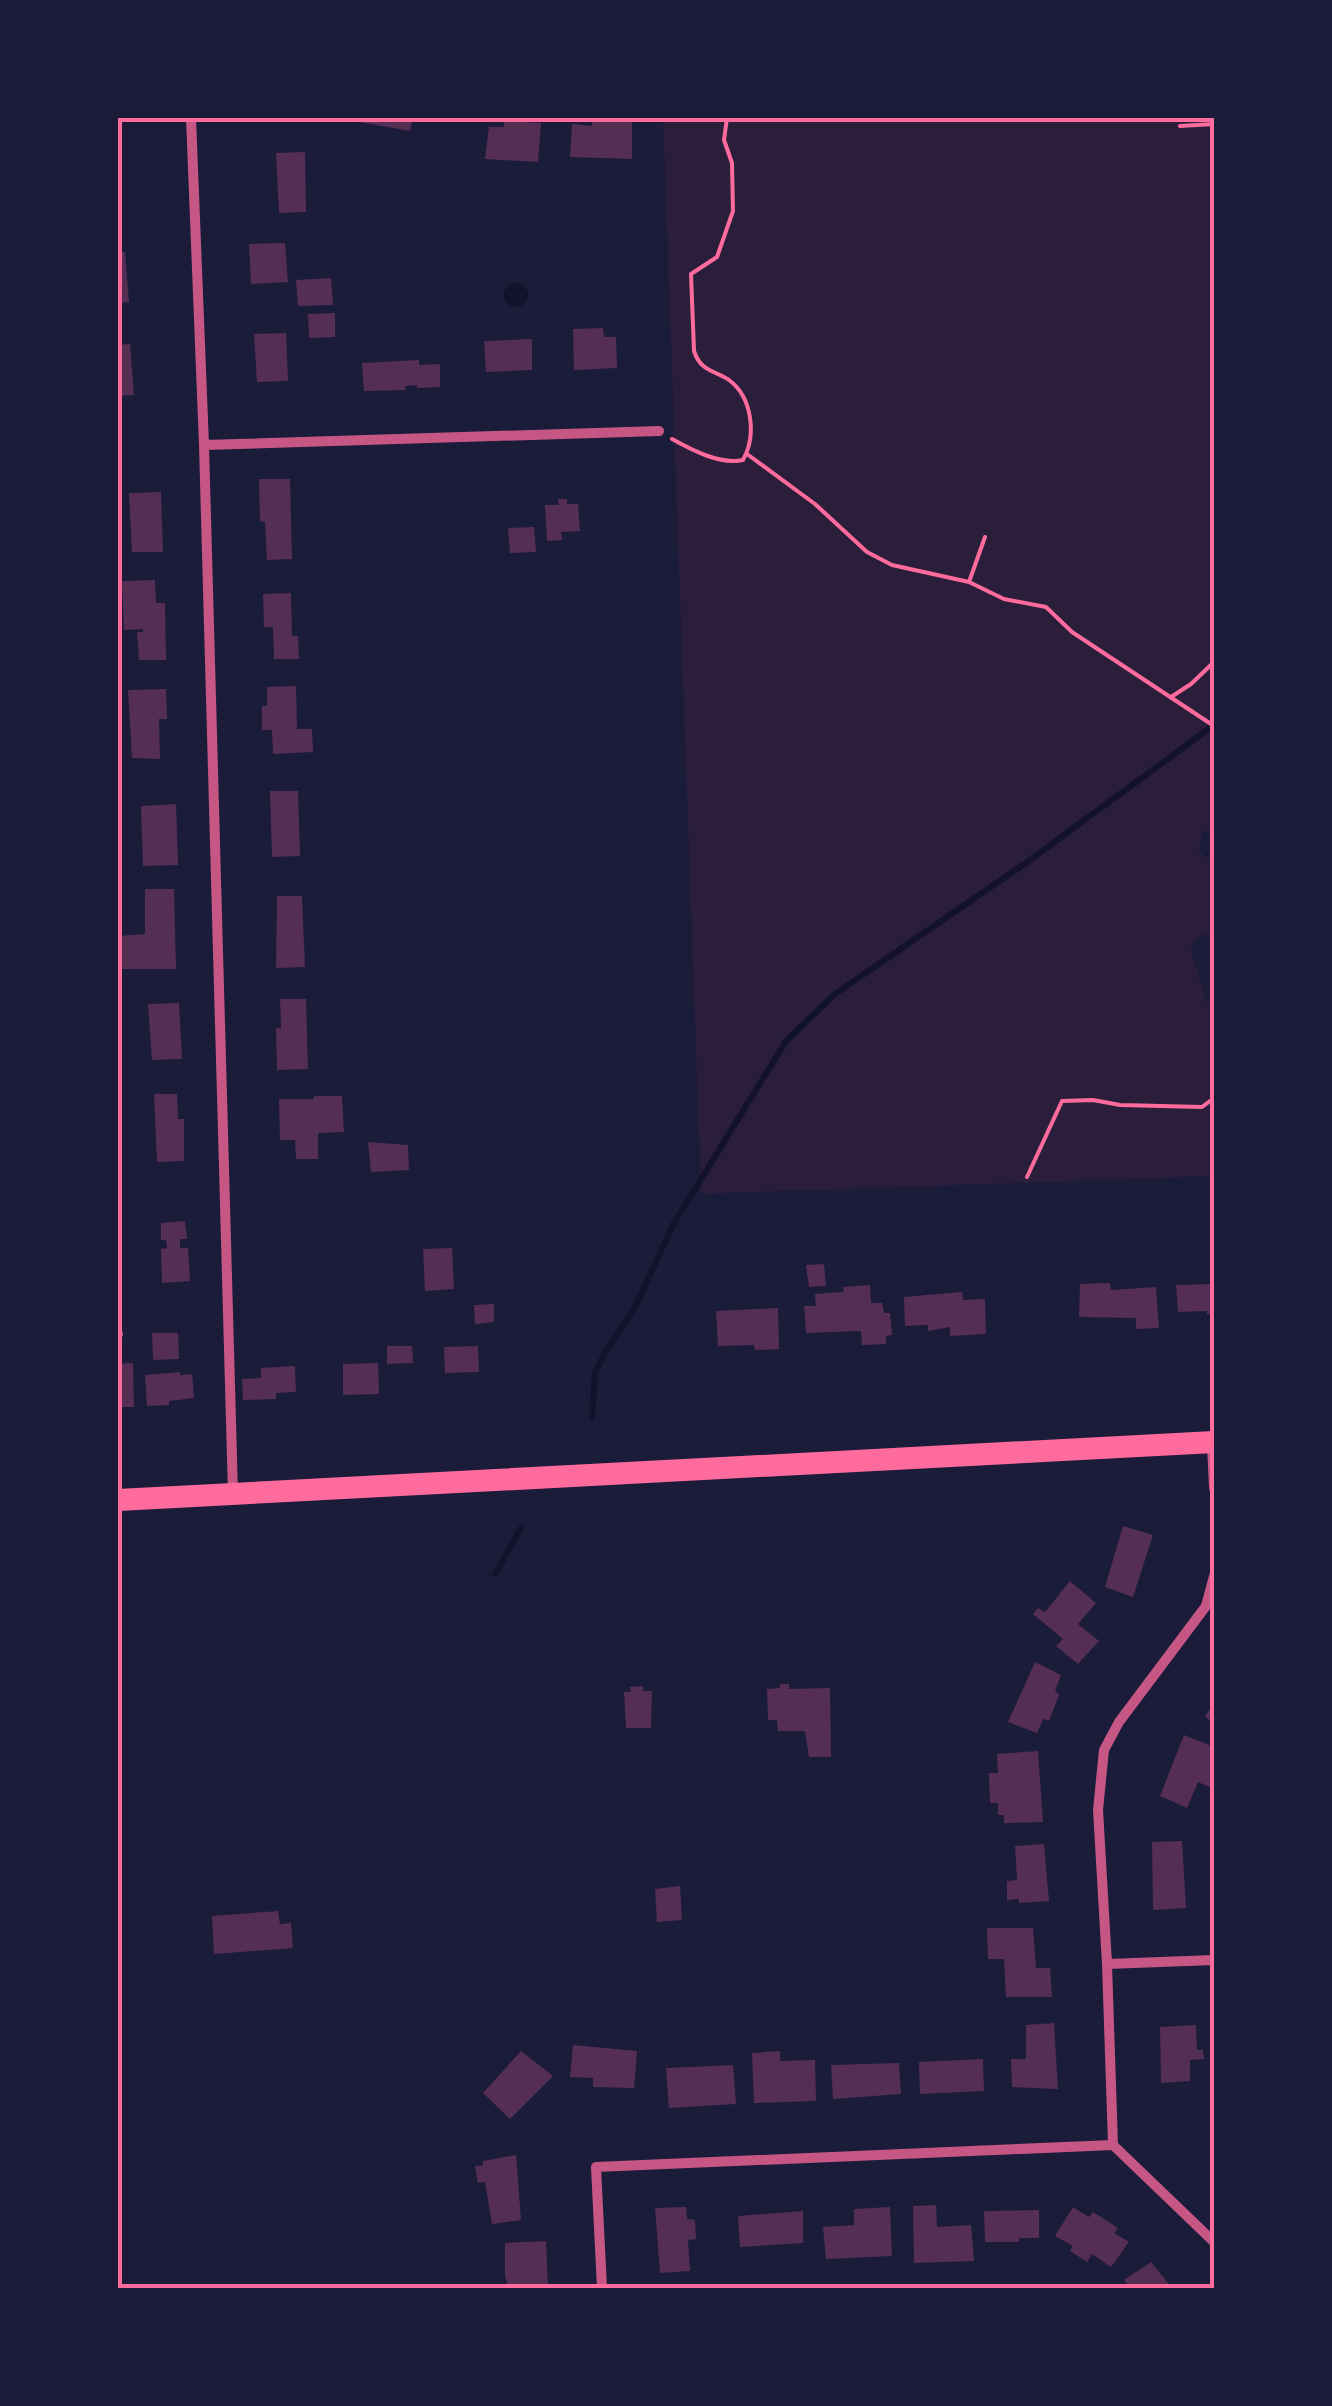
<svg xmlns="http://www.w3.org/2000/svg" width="1332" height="2406" viewBox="0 0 1332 2406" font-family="'Roboto Condensed',sans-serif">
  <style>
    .green { fill: #2a1e3b }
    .water { fill: #12122b }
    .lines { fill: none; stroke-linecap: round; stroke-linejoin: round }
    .stream { stroke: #12122b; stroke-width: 6 }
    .building { fill: #542f53 }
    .path { stroke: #ff6b9d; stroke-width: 4 }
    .service { stroke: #c65784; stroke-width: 8 }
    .minor { stroke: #c65784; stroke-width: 10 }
    .primary { stroke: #ff6b9d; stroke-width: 22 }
    .neatline { fill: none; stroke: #ff6b9d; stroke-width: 4 }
  </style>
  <rect width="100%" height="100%" fill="#1b1b3a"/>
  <path class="green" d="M663 118H1214V833L1202 831 1199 851 1214 864V935H1201L1191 946C1193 966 1202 981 1206 1001L1214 1003V1176L701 1194Z"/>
  <path class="water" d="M504 295a12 12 0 1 1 24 0a12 12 0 1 1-24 0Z"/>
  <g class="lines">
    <path class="stream" d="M592 1417 595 1373 605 1353 635 1307 674 1223 786 1041 835 994 1030 860 1214 725
      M495 1574 521 1528"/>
  </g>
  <path class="building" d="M360 118H413L410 131 359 122Z
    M592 120 632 121V159L570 157 572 124 592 126Z
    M504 121 541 123 538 162 485 159 489 127H504Z
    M305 152 306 212 279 213 276 153Z
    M285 243 288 282 251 284 249 244Z
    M118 252H125L129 302 118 303Z
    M331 278 333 305 298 306 296 280Z
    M335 313V337L309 338 308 314Z
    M603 328 604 337H616L617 368 574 370 573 329Z
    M286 333 288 381 257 382 254 334Z
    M532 339V370L486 372 484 341Z
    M130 344 134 395 118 396V345Z
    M419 360V365L440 364V387L417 388V385L405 386 406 390 364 391 362 363Z
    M259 479H290L292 559 267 560 265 522 260 521Z
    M161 492 163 552H132L129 493Z
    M558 499H567V504H578L580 531 561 532 562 540 547 541 545 505H559Z
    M534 527 536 552 510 553 508 528Z
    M155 580 156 603H165L166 660H139L137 632H143V629L124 630 122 581Z
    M291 593 292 636H298L299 659H274L273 627H264L263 594Z
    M296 686 297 729H312L313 752 273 754 272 730H262V706H267V687Z
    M166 689 167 719H159L160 759 132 758 128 690Z
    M270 791H298L300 856 272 857Z
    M176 804 178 865 143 866 141 806Z
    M145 889H174L176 969H121L119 936 145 934Z
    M277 896H302L305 967 276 968Z
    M280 999H306L308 1069 277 1070 276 1028H281Z
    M179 1003 182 1059 152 1060 148 1004Z
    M154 1094H177L178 1119H184V1161L157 1162Z
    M314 1096H342L344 1132 318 1133V1159H296L295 1140H280L279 1099H314Z
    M368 1142 408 1145 409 1170 371 1172Z
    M185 1221 187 1239H180V1248H188L190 1281 162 1283 161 1249 167 1248 166 1240H161V1223Z
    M452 1248 454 1289 425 1291 423 1249Z
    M824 1264 826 1286 809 1287 806 1265Z
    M1110 1283 1111 1290 1156 1287 1159 1328 1136 1329V1318L1079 1317 1080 1284Z
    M1214 1284V1314H1207V1311L1178 1312 1176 1285Z
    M870 1285 871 1303H882L884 1313H890L892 1335 886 1336V1344L862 1345 861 1331 806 1333 804 1306H816L815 1294 844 1292 843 1287Z
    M962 1292 963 1300 985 1299 986 1334 950 1336V1327L928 1331V1325L905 1326 904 1297Z
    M494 1304V1322L475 1324 474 1305Z
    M778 1308 779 1349 755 1350 754 1345 718 1346 716 1311Z
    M152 1333H178L179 1359 153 1360Z
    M387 1346H412L413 1363 387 1364Z
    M478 1346 479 1372 445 1373 444 1347Z
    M133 1363 134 1407H118V1364Z
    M378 1363 379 1394 343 1395V1364Z
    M295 1366 296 1392 276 1393V1399L243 1400 242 1379 261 1378V1368Z
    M180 1372V1375L192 1374 194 1398 169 1401V1405L147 1406 145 1375Z
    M1123 1526 1153 1535 1133 1597 1105 1587Z
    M1070 1581 1096 1603 1078 1624 1099 1641 1078 1664 1056 1646 1063 1639 1033 1614 1038 1608 1045 1612Z
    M1035 1662 1061 1675 1055 1691 1059 1695 1049 1721 1043 1719 1037 1733 1008 1722Z
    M780 1684H789V1689L830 1688 831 1757H809L805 1731H778L777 1720H768L767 1689 780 1688Z
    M643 1686V1691H652L651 1728H626L624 1692H631L630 1687Z
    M1214 1704V1724L1205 1716Z
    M1184 1735 1214 1747 1212 1788 1198 1782 1187 1808 1160 1796Z
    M1038 1751 1043 1822 1004 1823V1815H998V1803H990L989 1773H998L997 1754Z
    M1182 1841 1186 1908 1153 1910 1152 1842Z
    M1044 1844 1049 1901 1019 1903V1899L1007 1900V1881L1017 1880 1015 1846Z
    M680 1886 682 1920 657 1922 655 1889Z
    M278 1911 280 1924 291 1923 293 1948 214 1954 212 1916Z
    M987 1928H1033L1036 1968H1050L1052 1997H1006L1004 1959H988Z
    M1054 2023 1058 2089 1012 2087 1011 2059H1026V2025Z
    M1196 2025 1197 2050H1203L1204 2059 1190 2060V2081L1161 2083 1160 2027Z
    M573 2045 637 2051 634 2088 593 2087V2078L570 2077Z
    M521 2051 553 2076 510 2119 483 2093Z
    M780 2051V2061L815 2060 816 2101 754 2103 752 2053Z
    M983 2059 984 2091 920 2094 919 2062Z
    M899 2063 901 2094 833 2099 831 2065Z
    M733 2065 736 2104 669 2108 666 2068Z
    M516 2155 521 2220 492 2224 485 2182 478 2183 475 2166 483 2165V2161Z
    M936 2205 937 2227 971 2225 974 2261 914 2263 913 2206Z
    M686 2207 687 2219 695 2220 696 2239 688 2240 690 2271 660 2273 655 2208Z
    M890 2207 892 2256 826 2259 823 2227 854 2225V2209Z
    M1073 2207 1089 2217 1093 2212 1118 2228 1114 2233 1129 2242 1111 2267 1092 2254 1087 2262 1070 2251 1073 2246 1055 2236Z
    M1039 2210V2238H1019V2242H985L984 2211Z
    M803 2211V2243L740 2247 738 2216Z
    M546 2241 548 2288H509L505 2276V2243Z
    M1151 2262 1172 2288H1130L1124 2280Z"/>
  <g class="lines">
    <path class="path" d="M1180 126 1214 124
      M672 439C692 450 720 465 743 460 757 435 752 397 729 380 714 370 701 372 694 351L691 274 717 257 733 211 732 163 724 140 727 118
      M747 454 815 504 867 552 892 565 969 582 1004 599 1046 607 1072 632 1214 726
      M969 582 985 537
      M1171 697 1191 684 1214 662
      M1027 1177 1062 1101 1093 1100 1120 1105 1202 1107 1214 1098"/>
    <path class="service" d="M118 1334H119"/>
    <path class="minor" d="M191 118 204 445 233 1494
      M204 445 659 431
      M1212 1444 1214 1488
      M1214 1576 1206 1606 1119 1722 1104 1750 1098 1810 1107 1964 1113 2145 1214 2242
      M1107 1964 1214 1960
      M602 2288 596 2167 1113 2145"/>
    <path class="primary" d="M118 1500 1214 1442"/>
  </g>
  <rect width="1332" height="2406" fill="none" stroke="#1b1b3a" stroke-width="240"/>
  <rect x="120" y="120" width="1092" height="2166" class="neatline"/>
</svg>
